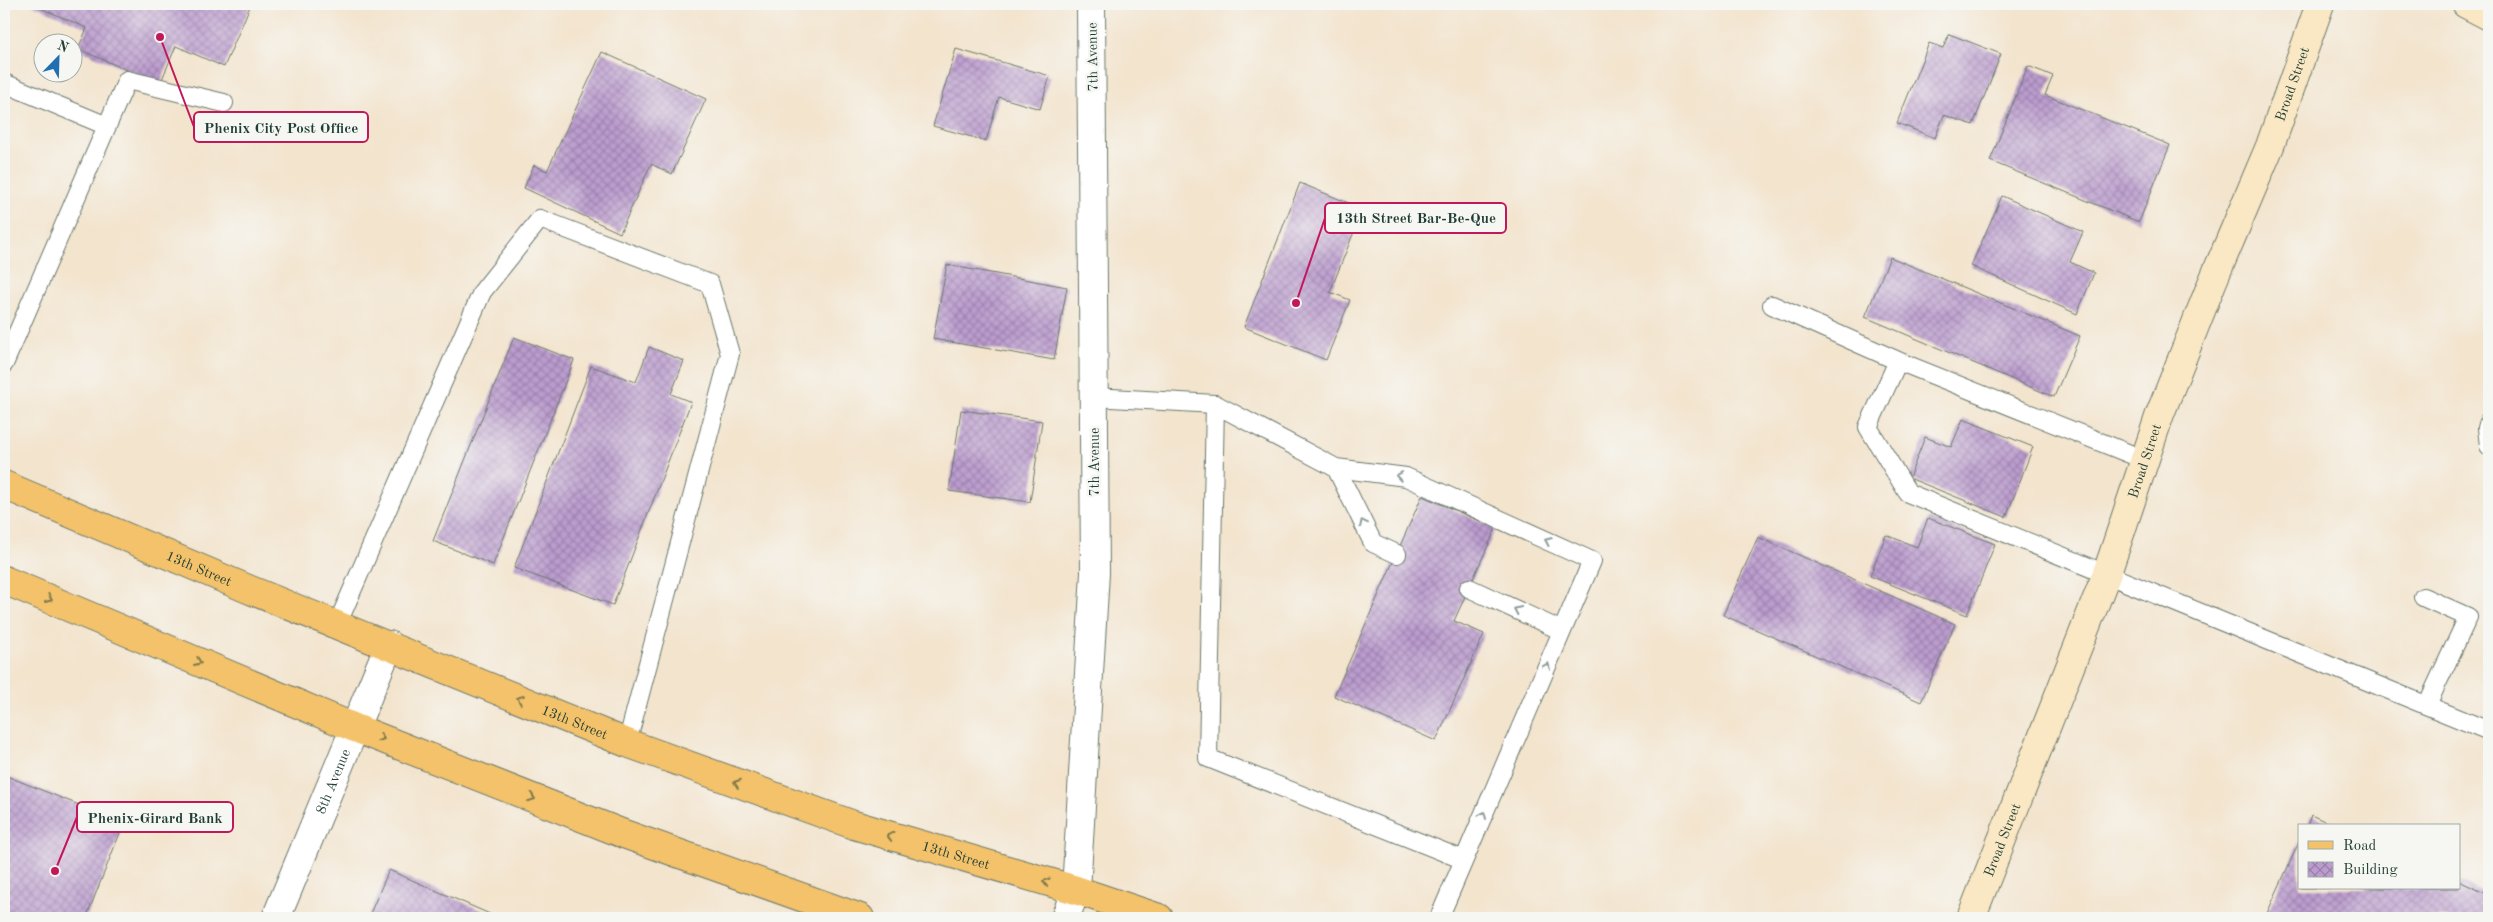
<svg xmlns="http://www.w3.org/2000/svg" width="2493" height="922" viewBox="0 0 2493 922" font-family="'Old Standard TT',serif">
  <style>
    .building { fill: url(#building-cross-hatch) }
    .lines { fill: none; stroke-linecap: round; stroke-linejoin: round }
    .lane-casing { stroke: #69776a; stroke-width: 20 }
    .street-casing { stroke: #69776a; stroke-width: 30 }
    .secondary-casing { stroke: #69776a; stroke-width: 30 }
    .primary-casing { stroke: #69776a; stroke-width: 30 }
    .lane { stroke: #fff; stroke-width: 18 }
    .street { stroke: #fff; stroke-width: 28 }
    .secondary { stroke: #fae7c3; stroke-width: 28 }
    .primary { stroke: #f3c26a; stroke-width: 28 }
    .oneway { stroke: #8f9e9a }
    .oneway2 { stroke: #7e794c }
    .labels { text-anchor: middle; stroke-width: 5; stroke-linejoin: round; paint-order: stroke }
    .street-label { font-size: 14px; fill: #1f3d34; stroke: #f6f6f2 }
    .leader { fill: none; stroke: #c2185b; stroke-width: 2 }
    .callout-dot { fill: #c2185b; stroke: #f6f6f2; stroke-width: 2 }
    .callout { fill: #f6f6f2; stroke: #c2185b; stroke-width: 2 }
    .callout-label { font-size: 15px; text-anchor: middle; font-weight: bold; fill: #1f3d34 }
  </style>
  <defs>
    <pattern id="building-cross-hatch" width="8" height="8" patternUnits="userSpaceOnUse" patternTransform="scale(1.25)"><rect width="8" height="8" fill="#bc9ccf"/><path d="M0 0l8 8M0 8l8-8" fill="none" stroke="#9880a9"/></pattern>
  </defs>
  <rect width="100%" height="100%" fill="#f6f6f2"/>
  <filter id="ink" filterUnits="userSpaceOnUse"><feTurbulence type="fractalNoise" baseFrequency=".02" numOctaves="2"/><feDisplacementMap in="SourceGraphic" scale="10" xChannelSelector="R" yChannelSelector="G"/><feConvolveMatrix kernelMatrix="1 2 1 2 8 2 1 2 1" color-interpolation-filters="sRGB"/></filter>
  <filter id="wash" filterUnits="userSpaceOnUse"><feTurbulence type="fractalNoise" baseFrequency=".0096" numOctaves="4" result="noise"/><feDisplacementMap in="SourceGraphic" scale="20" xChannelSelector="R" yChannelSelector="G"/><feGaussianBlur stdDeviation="1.12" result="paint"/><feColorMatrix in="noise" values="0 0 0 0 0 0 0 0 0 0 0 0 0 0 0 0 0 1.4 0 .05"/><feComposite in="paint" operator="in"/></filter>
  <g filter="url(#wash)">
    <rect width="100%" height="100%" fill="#f3e4ce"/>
    <g id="blocks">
      <path class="building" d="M31 4H251L224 67 176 46 160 84 78 49 87 28Z
        M1949 34 2001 54 1973 125 1944 115 1935 138 1897 123 1929 43 1943 48Z
        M956 49 1050 76 1040 109 999 97 986 141 933 126Z
        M602 52 706 99 672 174 651 164 620 233 524 188 534 165 547 171Z
        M2028 66 2053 76 2045 95 2170 145 2139 222 1990 161Z
        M1300 183 1363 209 1330 292 1350 300 1326 360 1244 327Z
        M2002 196 2083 232 2070 262 2094 273 2077 314 1971 266Z
        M1890 257 2080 336 2054 397 1865 317Z
        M947 265 1067 287 1054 360 933 339Z
        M514 337 574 360 493 565 433 541Z
        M649 347 684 361 671 394 691 402 613 605 514 568 591 366 636 382Z
        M961 410 1042 421 1030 502 949 491Z
        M1963 419 2033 447 2006 517 1909 478 1925 437 1951 447Z
        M1422 496 1496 528 1454 621 1484 634 1436 741 1334 696Z
        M1928 518 1995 544 1967 615 1870 576 1886 535 1917 547Z
        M1758 537 1955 624 1921 702 1723 615Z
        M4 775 124 823 86 918H4Z
        M2311 815 2335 826H2307Z
        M2299 842V888H2459V881L2489 895V918H2265Z
        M389 870 499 918H368Z"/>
    </g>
  </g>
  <g filter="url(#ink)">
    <use href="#blocks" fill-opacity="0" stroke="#69776a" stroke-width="1"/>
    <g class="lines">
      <defs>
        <path id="lane" d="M4 83 107 126 4 364
          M107 126 127 80 224 103
          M1772 305 1898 361 2145 460
          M1898 361 1868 427 1908 493 2489 731
          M1094 397 1215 404 1208 758 1464 860 1439 918
          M1215 404 1336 468 1406 477 1592 561 1464 860
          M2489 421 2487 428 2489 446
          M1336 468 1373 543 1397 554
          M1469 588 1562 631
          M2423 597 2468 617 2427 705
          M337 625 482 292 540 219 710 284 730 354 627 743"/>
        <g id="street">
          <path id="s1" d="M276 918 389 645"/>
          <path d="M1065 918 1076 890 1095 573 1091 4"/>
        </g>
        <g id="secondary">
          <path d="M2466 4 2489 16"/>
          <path id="s2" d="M1971 918 2107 573 2160 414 2212 283 2270 146 2320 4"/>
        </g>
        <g id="primary">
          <path id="s3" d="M4 485 248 589 627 743 854 825 1076 890 1159 918"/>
          <path d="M4 580 355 728 624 834 860 918"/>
        </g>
      </defs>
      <use href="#lane" class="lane-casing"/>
      <use href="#street" class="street-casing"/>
      <use href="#secondary" class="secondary-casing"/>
      <use href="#primary" class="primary-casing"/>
      <use href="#lane" class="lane"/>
      <use href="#street" class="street"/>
      <use href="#secondary" class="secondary"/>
      <use href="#primary" class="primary"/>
    </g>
    <defs><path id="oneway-chevron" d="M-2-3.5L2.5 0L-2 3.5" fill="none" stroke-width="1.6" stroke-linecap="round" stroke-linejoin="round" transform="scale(1.25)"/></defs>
    <g class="oneway">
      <use href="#oneway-chevron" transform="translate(1399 476) rotate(-171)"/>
      <use href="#oneway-chevron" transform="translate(1363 523) rotate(-116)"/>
      <use href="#oneway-chevron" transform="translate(1548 541) rotate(-156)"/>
      <use href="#oneway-chevron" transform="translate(1517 610) rotate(-155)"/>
      <use href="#oneway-chevron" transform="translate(1547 666) rotate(-67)"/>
      <use href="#oneway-chevron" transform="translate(1483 815) rotate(-67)"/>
    </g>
    <g class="oneway2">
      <use href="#oneway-chevron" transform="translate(49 599) rotate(23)"/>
      <use href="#oneway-chevron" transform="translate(198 662) rotate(23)"/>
      <use href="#oneway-chevron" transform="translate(520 699) rotate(-158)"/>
      <use href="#oneway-chevron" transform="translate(381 738) rotate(21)"/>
      <use href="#oneway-chevron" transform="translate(737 783) rotate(-160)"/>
      <use href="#oneway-chevron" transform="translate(532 798) rotate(21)"/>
      <use href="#oneway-chevron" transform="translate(890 836) rotate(-164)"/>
      <use href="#oneway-chevron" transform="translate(1046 882) rotate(-164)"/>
    </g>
  </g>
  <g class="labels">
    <g class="street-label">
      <text transform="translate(1092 57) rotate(-91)" y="5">7th Avenue</text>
      <text dy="5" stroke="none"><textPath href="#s2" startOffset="894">Broad Street</textPath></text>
      <text dy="5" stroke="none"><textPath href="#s2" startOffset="489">Broad Street</textPath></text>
      <text transform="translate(1094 462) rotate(-90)" y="5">7th Avenue</text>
      <text dy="5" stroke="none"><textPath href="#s3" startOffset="212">13th Street</textPath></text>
      <text dy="5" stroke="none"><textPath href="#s3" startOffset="618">13th Street</textPath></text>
      <text dy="5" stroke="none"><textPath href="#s1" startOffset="148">8th Avenue</textPath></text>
      <text dy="5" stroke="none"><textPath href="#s2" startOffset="84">Broad Street</textPath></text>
      <text dy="5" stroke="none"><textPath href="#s3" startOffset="1022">13th Street</textPath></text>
    </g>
  </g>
  <path class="leader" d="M160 37L194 127M1296 303L1325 218M55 871L77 817"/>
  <g class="callout-dot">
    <circle cx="160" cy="37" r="5"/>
    <circle cx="1296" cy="303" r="5"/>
    <circle cx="55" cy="871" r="5"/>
  </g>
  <g class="callout">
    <rect x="194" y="112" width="174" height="30" rx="5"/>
    <rect x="1325" y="203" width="181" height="30" rx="5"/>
    <rect x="77" y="802" width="156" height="30" rx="5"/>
  </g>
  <g class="callout-label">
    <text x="281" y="133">Phenix City Post Office</text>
    <text x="1416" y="223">13th Street Bar-Be-Que</text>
    <text x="155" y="823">Phenix-Girard Bank</text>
  </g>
  <rect width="2493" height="922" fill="none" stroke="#f6f6f2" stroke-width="20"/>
  <rect x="2298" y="824" width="162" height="65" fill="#f6f6f2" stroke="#a0aca6"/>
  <rect x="2308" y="841" width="25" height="8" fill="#f3c26a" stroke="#a0aca6"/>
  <text x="2343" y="850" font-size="15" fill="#1f3d34">Road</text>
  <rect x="2308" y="862" width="25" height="15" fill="url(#building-cross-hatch)" stroke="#a0aca6"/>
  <text x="2343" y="874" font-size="15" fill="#1f3d34">Building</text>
  <g transform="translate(58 58) rotate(23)"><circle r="24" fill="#f6f6f2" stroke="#a0aca6"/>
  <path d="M0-4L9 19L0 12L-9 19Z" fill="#1f6fb2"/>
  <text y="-8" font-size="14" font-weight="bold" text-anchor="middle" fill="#1f3d34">N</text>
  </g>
</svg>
